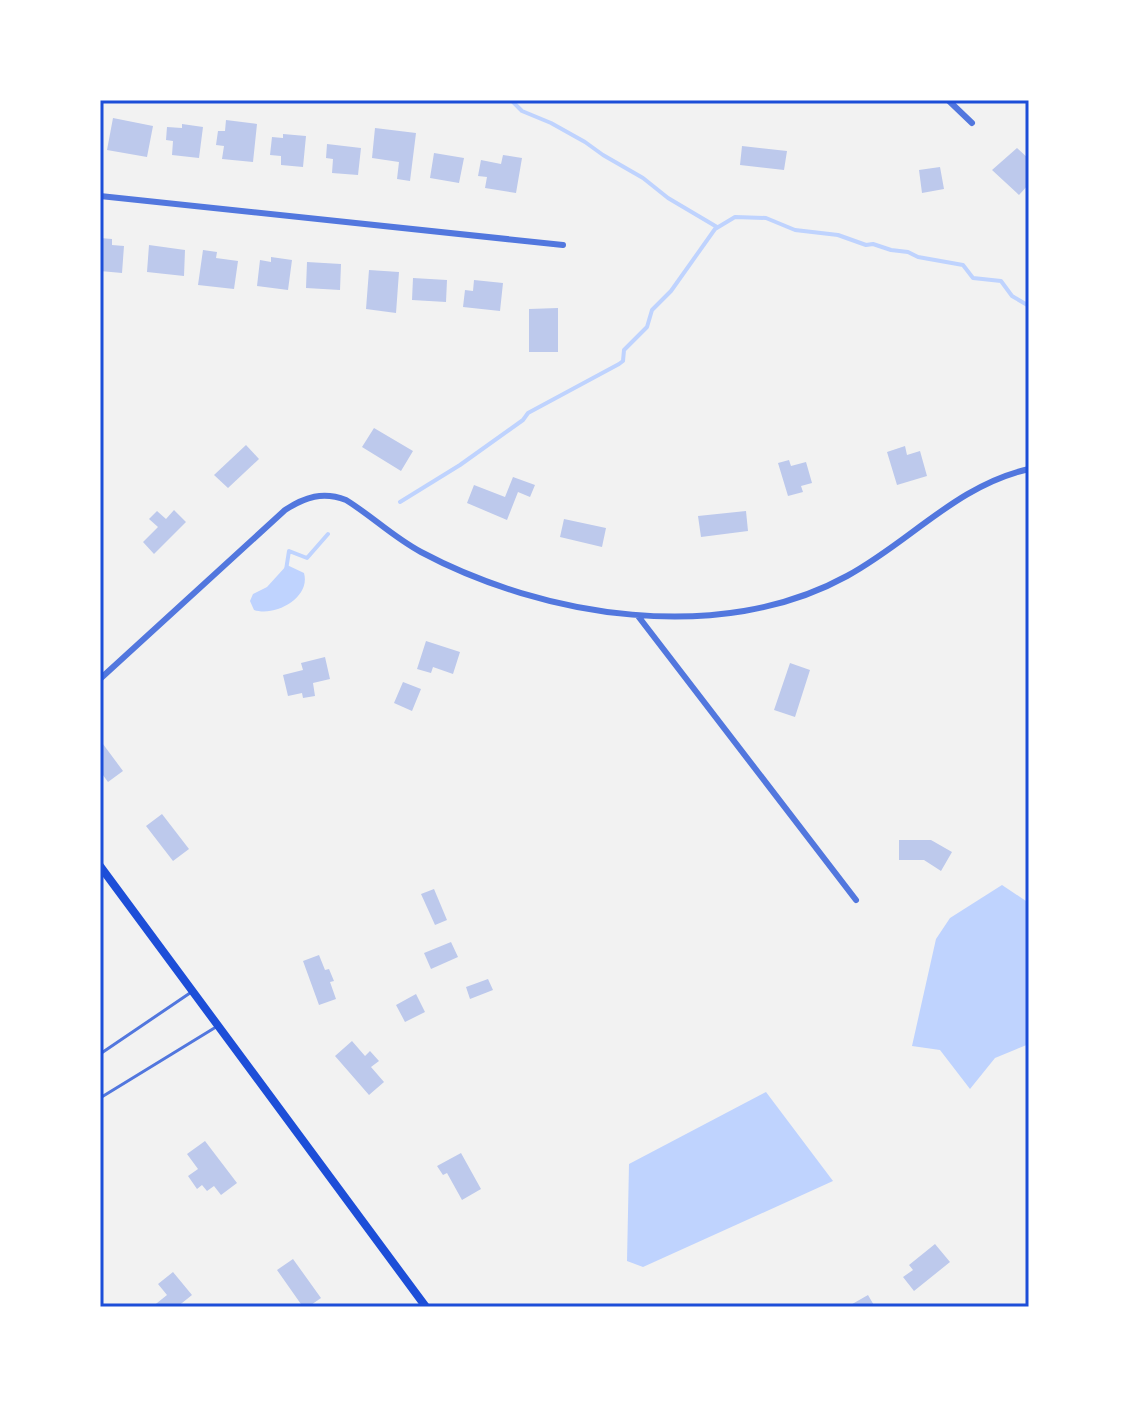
<svg xmlns="http://www.w3.org/2000/svg" width="1129" height="1407" viewBox="0 0 1129 1407" font-family="Roboto,sans-serif">
  <style>
    .water { fill: #bfd3fe }
    .lines { fill: none; stroke-linecap: round; stroke-linejoin: round }
    .stream { stroke: #bfd3fe; stroke-width: 4 }
    .building { fill: #bdc9ec }
    .service { stroke: #5277de; stroke-width: 3 }
    .minor { stroke: #5277de; stroke-width: 6 }
    .secondary { stroke: #1d4ed8; stroke-width: 8 }
    .neatline { fill: none; stroke: #1d4ed8; stroke-width: 3 }
  </style>
  <rect width="100%" height="100%" fill="#f2f2f2"/>
  <path class="water" d="M287 565 304 573C311 598 275 617 254 610L250 601 253 594 267 587Z
    M1002 885 1029 903V1044L995 1058 970 1089 940 1050 912 1046 936 939 950 918Z
    M766 1092 833 1181 643 1267 627 1261 629 1164Z"/>
  <g class="lines">
    <path class="stream" d="M511 100 522 111 551 123 585 142 603 155 643 178 668 198 717 227
      M400 502 460 465 523 420 528 413 619 364 623 361 624 350 647 327 652 310 671 291 715 229 735 217 766 218 795 230 838 235 866 245 873 244 891 250 908 252 918 257 963 265 973 278 1001 281 1012 296 1029 306
      M286 570 289 551 307 558 328 534"/>
  </g>
  <path class="building" d="M113 118 153 126 147 157 107 150Z
    M226 120 257 124 253 162 222 159 224 146 216 145 218 131H225Z
    M182 124 203 127 199 158 172 155 173 141 166 140 167 127 182 128Z
    M375 128 416 133 410 181 397 179 399 162 372 158Z
    M283 134 306 136 303 167 281 165V156L270 155 272 137 283 138Z
    M327 144 361 148 358 175 332 173 333 159 326 158Z
    M742 146 787 151 784 170 740 165Z
    M1017 148 1029 159V184L1019 195 992 170Z
    M434 153 464 158 459 183 430 178Z
    M503 155 522 158 516 193 485 188 487 177 478 176 481 160 501 164Z
    M940 167 944 189 922 193 919 170Z
    M100 238 112 239V245L124 246 122 273 100 271Z
    M149 245 185 250 184 276 147 272Z
    M203 250 217 252 216 258 238 261 234 289 198 285Z
    M271 257 292 260 288 290 257 286 260 260 271 262Z
    M307 262 341 264 340 290 306 288Z
    M369 270 399 272 396 313 366 309Z
    M413 278 447 280 446 302 412 300Z
    M474 280 503 283 500 311 463 307 465 290 473 291Z
    M558 308V352H529V309Z
    M374 428 413 451 401 471 362 447Z
    M246 445 259 459 228 488 214 475Z
    M905 446 907 455 920 451 927 476 897 485 887 452Z
    M789 460 791 466 806 462 812 483 801 486 803 492 788 496 778 463Z
    M513 477 535 485 530 497 518 492 507 520 467 503 474 485 505 497Z
    M174 510 186 522 154 554 143 542 158 527 149 519 157 511 166 519Z
    M746 511 748 531 701 537 698 516Z
    M564 519 606 528 602 547 560 537Z
    M426 641 460 652 453 674 433 667 431 673 417 669Z
    M325 657 330 679 313 683 315 696 303 698 302 693 288 696 283 675 303 670 301 663Z
    M790 663 810 670 795 717 774 710Z
    M403 682 421 689 412 711 394 703Z
    M100 740 123 771 108 782 100 771Z
    M162 814 189 849 173 861 146 826Z
    M899 840H931L952 852 941 871 924 860H899Z
    M434 889 447 920 435 925 421 894Z
    M451 942 458 957 431 969 424 953Z
    M319 955 325 970 329 969 334 981 330 982 336 999 319 1005 303 961Z
    M488 979 493 990 470 999 466 987Z
    M416 994 425 1012 405 1022 396 1005Z
    M352 1041 365 1056 370 1051 379 1061 371 1067 384 1082 369 1095 335 1056Z
    M205 1141 237 1183 221 1195 214 1186 207 1191 202 1185 197 1189 188 1176 198 1169 187 1154Z
    M461 1153 481 1189 462 1200 447 1173 443 1175 437 1166Z
    M935 1244 950 1262 914 1291 903 1277 913 1270 909 1265Z
    M293 1259 321 1298 308 1307H303L277 1270Z
    M173 1272 192 1295 177 1307H152L167 1295 158 1284Z
    M868 1295 875 1307H847Z"/>
  <g class="lines">
    <path class="service" d="M100 1054 190 993
      M100 1098 216 1027"/>
    <path class="minor" d="M948 100 972 123
      M100 196 563 245
      M638 616 856 900
      M100 679 285 510C305 497 323 491 346 500 372 516 393 537 421 552 543 617 720 646 847 576 910 542 957 485 1029 469"/>
    <path class="secondary" d="M100 866 426 1307"/>
  </g>
  <rect width="1129" height="1407" fill="none" stroke="#ffffff" stroke-width="204"/>
  <rect x="102" y="102" width="925" height="1203" class="neatline"/>
</svg>
